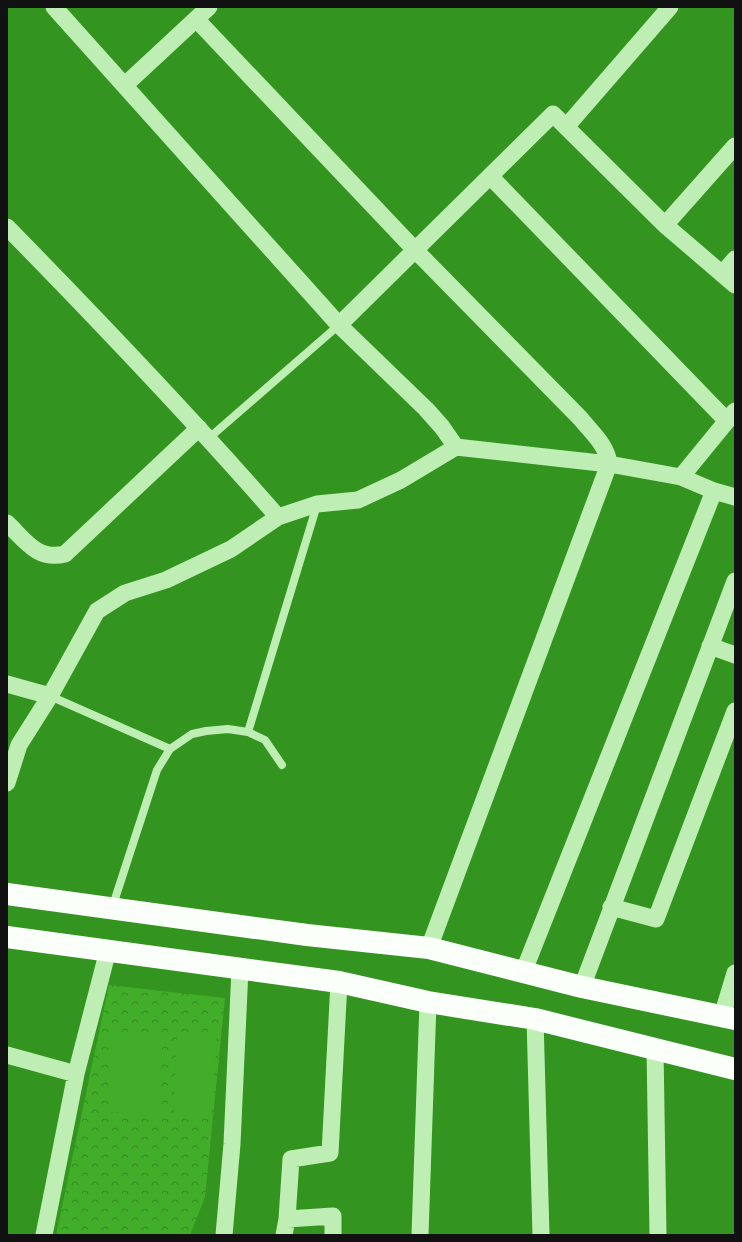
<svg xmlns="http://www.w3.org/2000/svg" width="742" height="1242" viewBox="0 0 742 1242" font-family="Montserrat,sans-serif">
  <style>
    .park { fill: url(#park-crowns) }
    .garden { fill: #41ad29 }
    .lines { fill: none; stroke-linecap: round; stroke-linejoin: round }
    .service { stroke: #beeeb3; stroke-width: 8 }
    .minor { stroke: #beeeb3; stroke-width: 17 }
    .primary { stroke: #fbfffa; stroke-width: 22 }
  </style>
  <defs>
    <pattern id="park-crowns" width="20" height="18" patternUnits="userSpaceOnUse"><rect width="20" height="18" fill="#41ad29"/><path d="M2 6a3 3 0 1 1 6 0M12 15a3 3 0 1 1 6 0" fill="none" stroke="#358b22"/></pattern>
  </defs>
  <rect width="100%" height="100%" fill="#339420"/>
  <path class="park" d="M109 985 225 998 205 1197 190 1235H56Z"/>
  <path class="garden" d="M111 1032 161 1034 158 1115 108 1112Z
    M177 1035 217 1037 212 1117 173 1115Z"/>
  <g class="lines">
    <path class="service" d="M209 438 339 325
      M50 696 170 749
      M248 732 317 505
      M112 908 157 770 170 749 192 734 206 731 228 729 248 732 265 740 282 765"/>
    <path class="minor" d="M54 7 339 325 426 409 442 427 456 447 609 464 681 477 714 491 735 497
      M196 19 416 251 581 419C592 433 607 445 609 464L429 948
      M125 85 209 7
      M566 127 670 7
      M490 176 727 421
      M665 225 735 146
      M7 227C100 322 191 417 278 517
      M722 274 735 259
      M339 325 553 114 665 225 735 285
      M681 477 735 411
      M7 523C25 540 37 561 65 554L199 428
      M710 646 735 655
      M7 684 50 696
      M7 783 19 745 50 696 97 611 125 593 166 580 231 549 278 517 317 504 358 500 401 480 456 447
      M611 907 656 919 735 711
      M523 973 714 491
      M582 987 735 581
      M722 1016 735 973
      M535 1019 541 1235
      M655 1049 658 1235
      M7 1055 76 1074
      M44 1235 76 1074 108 950
      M224 1235 232 1144 240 969
      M284 1235 287 1219
      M333 1235V1216L287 1219 291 1159 330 1153 339 982
      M420 1235 428 1002"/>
    <path class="primary" d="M7 894 307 935 429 948 582 987 735 1019
      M7 937 339 982 428 1002 535 1019 735 1069"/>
  </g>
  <rect width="742" height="1242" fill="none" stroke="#111111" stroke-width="16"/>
</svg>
